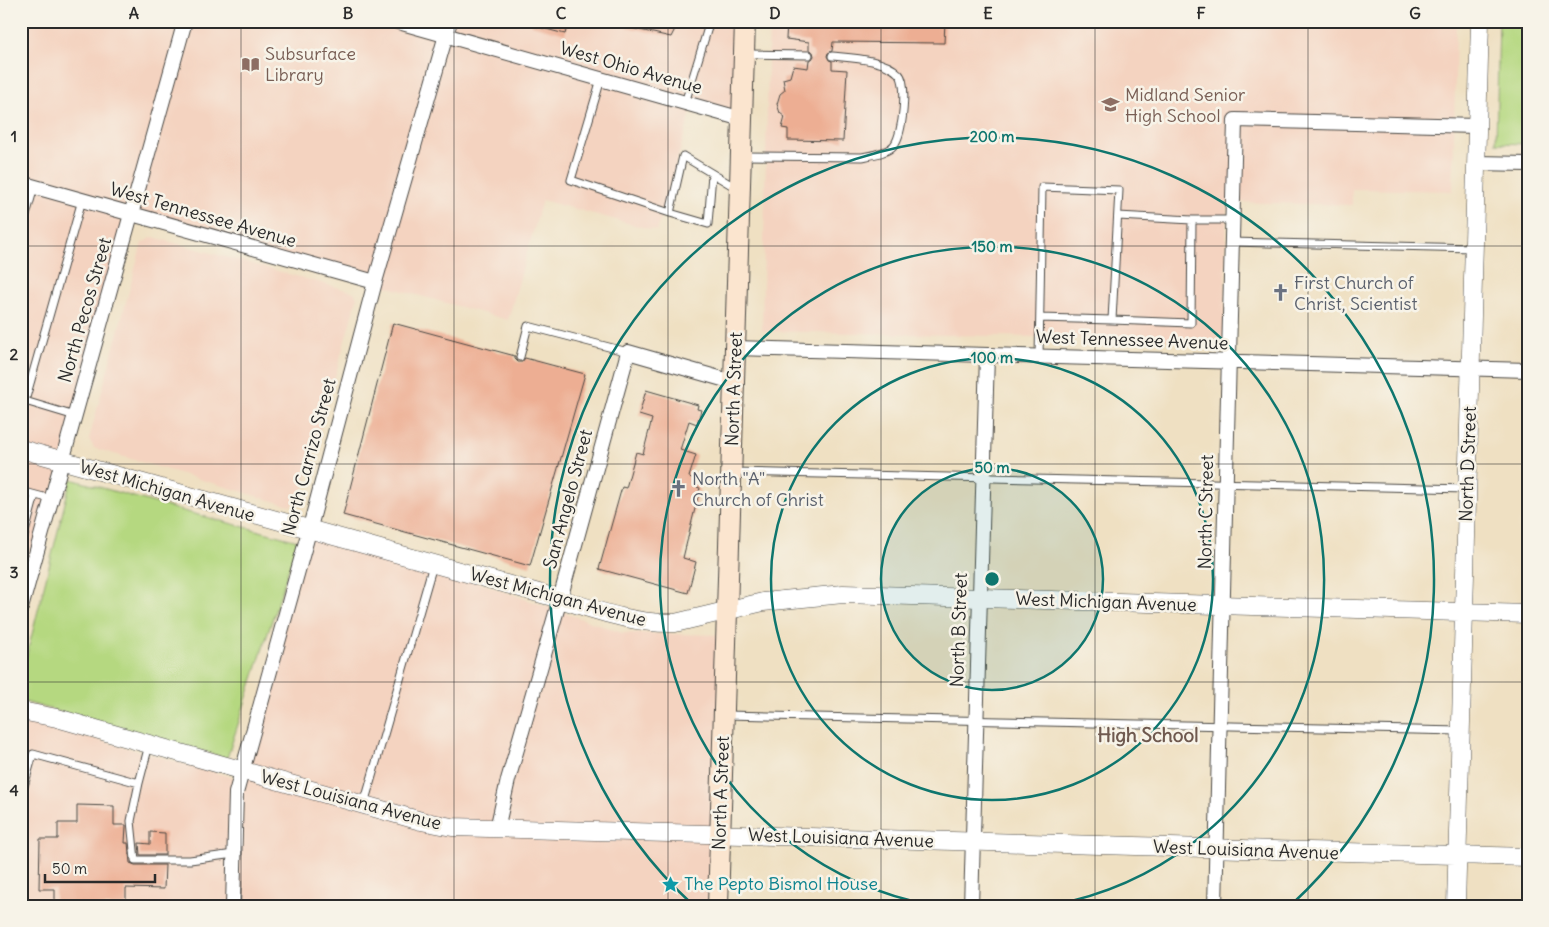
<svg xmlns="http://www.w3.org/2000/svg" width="1549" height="927" viewBox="0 0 1549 927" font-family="Delius,sans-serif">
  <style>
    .built { fill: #f4d3c0 }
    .green { fill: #b5d880; stroke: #708256 }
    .building { fill: #edae93 }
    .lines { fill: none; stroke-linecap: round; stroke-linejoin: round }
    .service-casing { stroke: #484642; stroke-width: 9 }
    .minor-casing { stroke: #484642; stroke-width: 16 }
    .tertiary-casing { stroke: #484642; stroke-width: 19 }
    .secondary-casing { stroke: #484642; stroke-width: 22 }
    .service { stroke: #fff; stroke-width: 7 }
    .minor { stroke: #fff; stroke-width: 14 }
    .tertiary { stroke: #fff; stroke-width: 18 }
    .secondary { stroke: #fbe5cf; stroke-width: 20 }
    .grid { fill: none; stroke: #2b2b2b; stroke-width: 1; stroke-opacity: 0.55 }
    .ring { fill: none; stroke: #0f766e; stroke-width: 2.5 }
    .labels { text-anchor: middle; stroke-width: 5; stroke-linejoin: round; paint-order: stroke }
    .education-label { font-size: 18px; fill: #785e54; stroke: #f7f3e8; text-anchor: start }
    .street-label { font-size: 18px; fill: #2b2b2b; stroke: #f7f3e8 }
    .worship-label { font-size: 18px; fill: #5b616d; stroke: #f7f3e8; text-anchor: start }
    .culture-label { font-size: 18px; fill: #0d838f; stroke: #f7f3e8; text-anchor: start }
    .neighbourhood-label { font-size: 19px; font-weight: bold; fill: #6f594f; stroke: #f7f3e8 }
    .centre { fill: #0f766e; stroke: #f7f3e8; stroke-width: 2.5 }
    .ring-label { font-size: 15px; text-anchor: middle; font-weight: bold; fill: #0f766e; stroke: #f7f3e8; stroke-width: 5; stroke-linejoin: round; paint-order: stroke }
    .neatline { fill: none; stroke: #2b2b2b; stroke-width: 2 }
    .grid-label { font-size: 16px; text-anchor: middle; font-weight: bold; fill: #2b2b2b }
  </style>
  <rect width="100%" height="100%" fill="#f7f3e8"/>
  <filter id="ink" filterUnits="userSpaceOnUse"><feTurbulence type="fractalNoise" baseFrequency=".02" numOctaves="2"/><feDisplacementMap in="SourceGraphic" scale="10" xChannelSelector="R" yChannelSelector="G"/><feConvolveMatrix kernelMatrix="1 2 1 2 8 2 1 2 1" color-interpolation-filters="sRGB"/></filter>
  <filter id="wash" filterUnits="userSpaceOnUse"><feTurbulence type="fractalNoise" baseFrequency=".0096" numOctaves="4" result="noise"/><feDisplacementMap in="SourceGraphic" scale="20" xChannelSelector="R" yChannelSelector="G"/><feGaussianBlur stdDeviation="1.12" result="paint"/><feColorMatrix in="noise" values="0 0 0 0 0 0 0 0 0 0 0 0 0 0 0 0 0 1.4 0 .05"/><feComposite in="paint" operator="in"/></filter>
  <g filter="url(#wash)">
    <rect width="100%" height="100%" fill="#efe0c2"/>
    <path class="built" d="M21 21H745L743 122 692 108 657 231 542 200 508 320 130 216 21 605Z
      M769 21H1456L1453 191 1352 189V205L1227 202 1224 341 762 331Z
      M153 237 354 292 357 298 301 497 290 506 94 448 89 439 142 243Z
      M307 532 431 566 622 633 726 635 725 906H21V718L238 779Z"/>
    <path class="green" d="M1499 21H1528V144L1496 143Z
      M71 479 183 511 298 541 227 758 21 701V678Z"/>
    <g id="blocks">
      <path class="building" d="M532 21H569L565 34 531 25Z
        M622 21H679L671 37 622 26Z
        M787 21H945L944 43 833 42 832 51 828 53 827 56 829 60 832 61V69L847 70 843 141 788 140V129L782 128 785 117 780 113 777 104 780 94 785 90 783 79 790 77 793 66 808 68 809 60 812 59 814 56 813 52 809 50V42L786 39Z
        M393 323 515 356V359L518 362H522L525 358 585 374 530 566 343 515Z
        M646 390 698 405 697 409 701 410 697 424 689 421 680 450 696 455 689 477 698 480 697 487 700 488 683 558 696 562 688 593 599 569 622 487 626 488 636 452 643 454 652 419 639 415Z
        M77 805 114 806V825H126L125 843H128L130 863 135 865H165L164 889 126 888V906H55V889H39L40 839H58V823H77Z
        M150 832 165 833V855H140L139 843 150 844Z"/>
    </g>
  </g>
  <g filter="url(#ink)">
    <use href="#blocks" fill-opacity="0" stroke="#484642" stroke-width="1"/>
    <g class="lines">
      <defs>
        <path id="service" d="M747 54 809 55
          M601 79 571 180 670 213 708 224 712 174
          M685 103 710 21
          M744 156 862 157C872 155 888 153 894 145 903 134 908 83 899 74 885 59 851 58 832 56
          M670 213 683 156 738 189
          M1118 216 1192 220
          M21 233 34 187
          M1232 242 1473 248
          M1040 318 1112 320
          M520 357 528 326 628 352
          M1039 357 1042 187 1119 190 1112 320 1191 323 1192 220H1231
          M21 400 25 401 82 200
          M25 401 75 416
          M733 472 1467 489
          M21 491 51 499
          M21 547 35 495
          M726 715 1460 731
          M139 783 131 821 135 860H190L234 854
          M21 797 33 754 139 783 149 745
          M364 804 433 565"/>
        <path id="minor" d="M395 21 742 119
          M1476 163 1528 164
          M21 183 375 282
          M735 348 1528 370
          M21 608 185 21
          M497 829 508 780 560 599 628 352 733 382
          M233 906 236 793 309 531 375 282 450 21
          M971 906 987 355
          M1215 906 1235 120 1477 126"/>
        <path id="tertiary" d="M21 449 560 599C598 611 635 624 675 623L763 602 843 594 1528 614
          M21 711 57 718 421 821 452 827 1528 857
          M1456 906 1480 21"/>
        <path id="secondary" d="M718 906 745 21"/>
      </defs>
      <use href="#service" class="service-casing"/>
      <use href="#minor" class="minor-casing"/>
      <use href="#tertiary" class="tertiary-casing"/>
      <use href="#secondary" class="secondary-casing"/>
      <use href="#service" class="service"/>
      <use href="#minor" class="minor"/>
      <use href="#tertiary" class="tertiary"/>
      <use href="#secondary" class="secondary"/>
    </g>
  </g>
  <path class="grid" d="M241 21V906M454 21V906M668 21V906M881 21V906M1095 21V906M1308 21V906M21 246H1528M21 464H1528M21 682H1528"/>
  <circle cx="992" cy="579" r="111" fill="#0f766e" fill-opacity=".12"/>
  <g class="ring">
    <circle cx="992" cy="579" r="111"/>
    <circle cx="992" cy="579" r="221"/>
    <path d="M931 905A332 332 0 1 1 1053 905"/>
    <path d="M693 905A442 442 0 1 1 1291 905"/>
  </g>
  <defs>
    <symbol id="library-bare" viewBox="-9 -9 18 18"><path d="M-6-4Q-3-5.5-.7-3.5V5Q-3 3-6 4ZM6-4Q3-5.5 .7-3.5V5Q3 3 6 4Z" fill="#8d6e63" stroke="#f7f3e8" stroke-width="2.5" paint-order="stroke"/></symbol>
    <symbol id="school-bare" viewBox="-9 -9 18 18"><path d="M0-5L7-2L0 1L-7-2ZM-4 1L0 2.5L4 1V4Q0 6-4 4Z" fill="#8d6e63" stroke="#f7f3e8" stroke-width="2.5" paint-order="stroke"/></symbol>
    <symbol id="church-bare" viewBox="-9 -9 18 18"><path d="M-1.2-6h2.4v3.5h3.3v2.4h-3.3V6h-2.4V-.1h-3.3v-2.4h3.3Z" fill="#6b7280" stroke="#f7f3e8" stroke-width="2.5" paint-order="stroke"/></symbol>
    <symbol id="sight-bare" viewBox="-9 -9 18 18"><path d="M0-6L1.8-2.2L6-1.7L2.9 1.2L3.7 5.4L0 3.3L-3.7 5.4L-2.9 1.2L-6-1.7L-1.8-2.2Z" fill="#0f9aa8" stroke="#f7f3e8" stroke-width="2.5" paint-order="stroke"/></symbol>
  </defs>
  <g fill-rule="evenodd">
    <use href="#library-bare" x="238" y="52" width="25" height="25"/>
    <use href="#school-bare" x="1098" y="92" width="25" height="25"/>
    <use href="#church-bare" x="1268" y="280" width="25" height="25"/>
    <use href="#church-bare" x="666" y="476" width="25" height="25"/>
    <use href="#sight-bare" x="658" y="872" width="25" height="25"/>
  </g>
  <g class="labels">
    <g class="education-label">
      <text x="265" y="60">Subsurface<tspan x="265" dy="21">Library</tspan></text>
      <text x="1125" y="101">Midland Senior<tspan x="1125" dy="21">High School</tspan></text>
    </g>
    <g class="street-label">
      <text transform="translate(631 68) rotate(16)" y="6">West Ohio Avenue</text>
      <text transform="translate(203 215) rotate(16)" y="6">West Tennessee Avenue</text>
      <text transform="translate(85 310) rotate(-74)" y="6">North Pecos Street</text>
      <text transform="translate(1132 340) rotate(2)" y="6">West Tennessee Avenue</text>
      <text transform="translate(734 389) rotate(-88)" y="6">North A Street</text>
      <text transform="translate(309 457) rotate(-75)" y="6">North Carrizo Street</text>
      <text transform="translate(1468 464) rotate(-88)" y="6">North D Street</text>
      <text transform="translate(167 491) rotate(16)" y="6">West Michigan Avenue</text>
      <text transform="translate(568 499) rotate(-75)" y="6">San Angelo Street</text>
      <text transform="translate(1206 512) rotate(-89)" y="6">North C Street</text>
      <text transform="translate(558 597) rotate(15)" y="6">West Michigan Avenue</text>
      <text transform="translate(1106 602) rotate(2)" y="6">West Michigan Avenue</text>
      <text transform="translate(959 630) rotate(-88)" y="6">North B Street</text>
      <text transform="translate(721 793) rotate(-88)" y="6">North A Street</text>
      <text transform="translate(351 800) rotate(15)" y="6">West Louisiana Avenue</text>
      <text transform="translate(841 838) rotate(2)" y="6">West Louisiana Avenue</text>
      <text transform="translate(1246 850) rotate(2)" y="6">West Louisiana Avenue</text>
    </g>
    <g class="worship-label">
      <text x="1294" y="289">First Church of<tspan x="1294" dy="21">Christ, Scientist</tspan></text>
      <text x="692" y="485">North "A"<tspan x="692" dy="21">Church of Christ</tspan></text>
    </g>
    <g class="culture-label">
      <text x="684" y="890">The Pepto Bismol House</text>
    </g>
    <g class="neighbourhood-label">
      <text x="1148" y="742">High School</text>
    </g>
  </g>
  <circle cx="992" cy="579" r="8" class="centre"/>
  <g class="ring-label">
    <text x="992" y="142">200 m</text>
    <text x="992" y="252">150 m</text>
    <text x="992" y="363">100 m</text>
    <text x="992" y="473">50 m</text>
  </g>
  <rect width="1549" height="927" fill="none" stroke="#f7f3e8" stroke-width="55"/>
  <path d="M45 874v8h110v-8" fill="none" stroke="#2b2b2b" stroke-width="2.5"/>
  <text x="52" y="874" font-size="15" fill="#2b2b2b" stroke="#f7f3e8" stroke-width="4" paint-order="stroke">50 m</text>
  <rect x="28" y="28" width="1494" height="872" class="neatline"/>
  <g class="grid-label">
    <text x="134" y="19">A</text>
    <text x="348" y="19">B</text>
    <text x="561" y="19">C</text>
    <text x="775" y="19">D</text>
    <text x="988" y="19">E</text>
    <text x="1201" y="19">F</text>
    <text x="1415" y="19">G</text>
    <text x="14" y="142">1</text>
    <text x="14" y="360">2</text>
    <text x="14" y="578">3</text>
    <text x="14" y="796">4</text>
  </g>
</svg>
